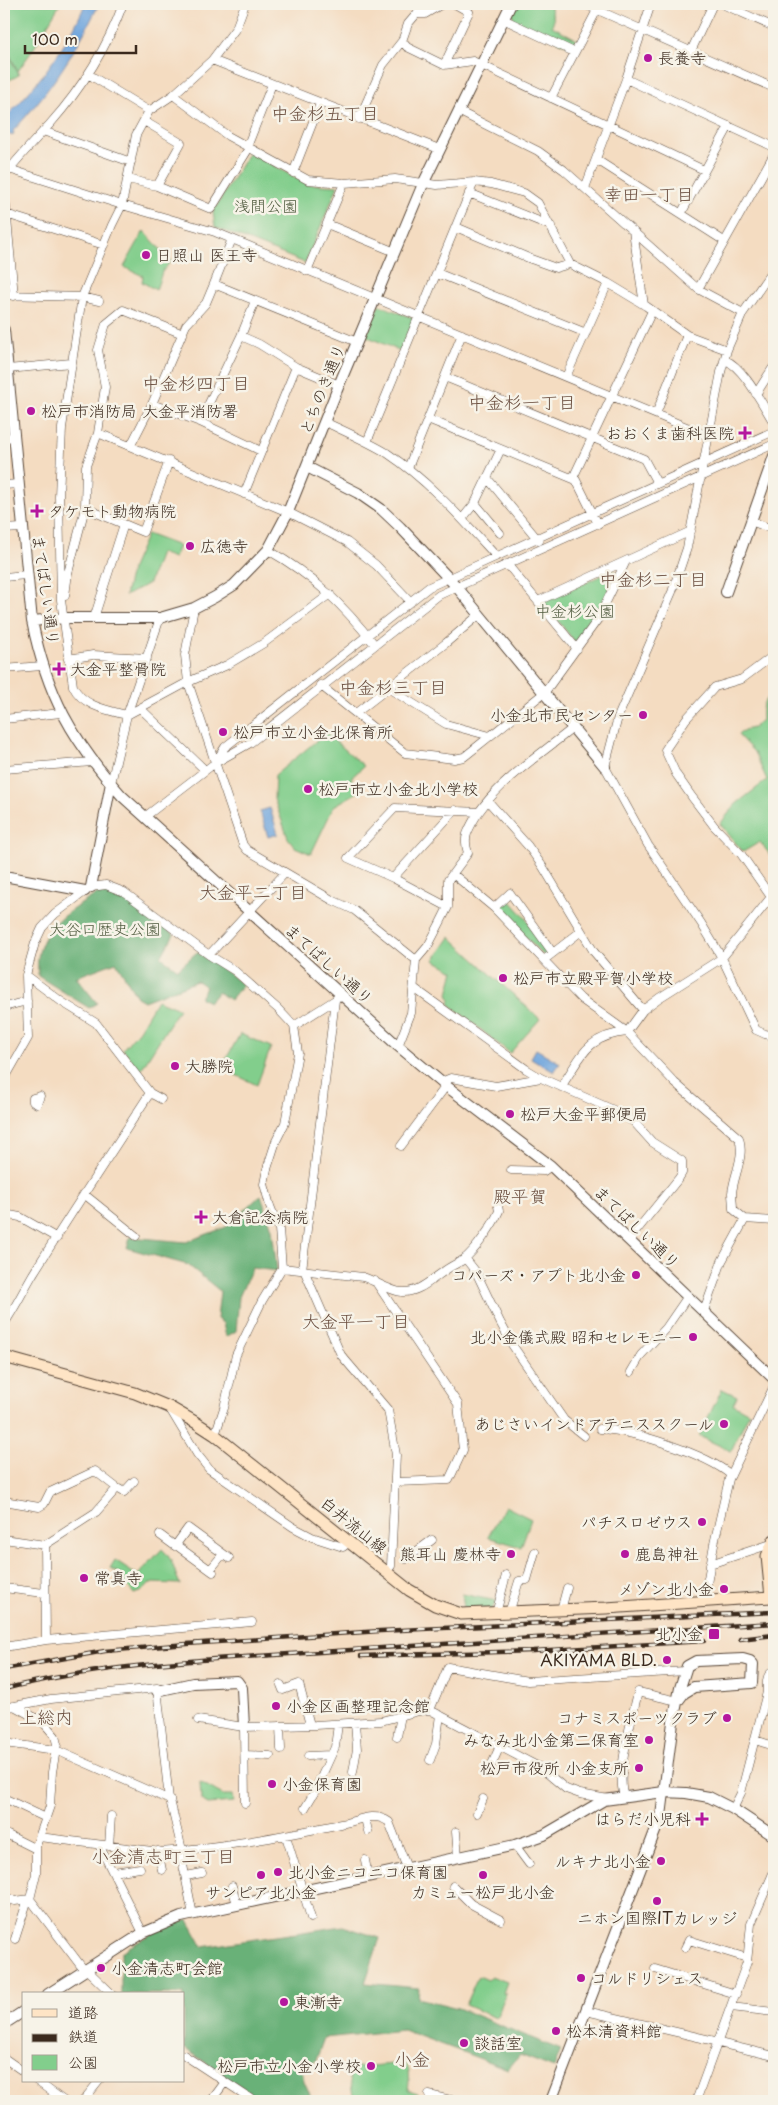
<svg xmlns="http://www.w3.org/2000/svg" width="778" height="2105" viewBox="0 0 778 2105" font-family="'Playpen Sans','Klee One',sans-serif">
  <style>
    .green { fill: #82ce8c; stroke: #5e7c55 }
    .forest { fill: #69b178; stroke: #526e4b }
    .water { fill: #70a5dd; stroke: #56687e }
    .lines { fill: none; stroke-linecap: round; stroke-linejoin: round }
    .minor-casing { stroke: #574536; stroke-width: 9 }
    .tertiary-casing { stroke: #574536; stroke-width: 12 }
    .secondary-casing { stroke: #574536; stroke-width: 13 }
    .minor { stroke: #fff; stroke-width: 8 }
    .tertiary { stroke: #fff; stroke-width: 10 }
    .secondary { stroke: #fee4c5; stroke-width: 11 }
    .rail-casing { stroke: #3b2a1e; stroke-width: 4.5 }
    .rail { stroke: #f7f3e8; stroke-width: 2.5; stroke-dasharray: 8; stroke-linecap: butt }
    .poi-dot { fill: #b5179e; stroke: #f7f3e8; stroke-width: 2 }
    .labels { text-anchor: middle; stroke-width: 5; stroke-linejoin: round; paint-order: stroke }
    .poi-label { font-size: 16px; fill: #3b2a1e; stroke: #f7f3e8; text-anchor: start }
    .park-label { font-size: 16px; fill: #505b3f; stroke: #f7f3e8 }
    .street-label { font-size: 16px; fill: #3b2a1e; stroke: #f7f3e8 }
    .neighbourhood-label { font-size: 18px; fill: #6d5142; stroke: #f7f3e8 }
  </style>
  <rect width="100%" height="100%" fill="#f7f3e8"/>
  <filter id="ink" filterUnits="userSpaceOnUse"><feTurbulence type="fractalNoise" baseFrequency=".02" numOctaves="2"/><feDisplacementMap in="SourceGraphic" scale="10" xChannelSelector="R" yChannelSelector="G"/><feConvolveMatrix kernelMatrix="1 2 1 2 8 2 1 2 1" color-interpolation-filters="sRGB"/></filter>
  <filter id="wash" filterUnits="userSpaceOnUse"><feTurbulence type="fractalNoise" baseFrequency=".0096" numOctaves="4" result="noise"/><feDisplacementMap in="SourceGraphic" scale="20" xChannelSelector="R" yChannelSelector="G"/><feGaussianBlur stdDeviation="1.12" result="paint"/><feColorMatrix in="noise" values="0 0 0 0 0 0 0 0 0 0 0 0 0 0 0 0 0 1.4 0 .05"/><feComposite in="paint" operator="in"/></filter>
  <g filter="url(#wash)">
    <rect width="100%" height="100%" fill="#f4dcc1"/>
    <path class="green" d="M4 4H60L34 48 18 71 4 44Z
      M517 4H552L551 9 554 20 552 26 576 39 573 45 569 46 514 20 512 13Z
      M4 46 19 75 4 83Z
      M249 152 307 184 338 186 305 263 215 227 213 212Z
      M144 231 171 261 162 272 156 290 142 282 143 276 124 267Z
      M379 305 413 318 414 321 402 352 366 336Z
      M147 534 179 546 174 558 160 553 149 583 125 596 131 570Z
      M614 570 617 573 596 616 578 642 574 641 543 602Z
      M774 691V854L771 856 760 842 743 852 720 824 736 804 767 780 754 752 738 735 744 730 753 728 762 720C761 705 763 701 774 691Z
      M326 733 364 766 351 778 358 792 334 806 311 854 295 847 288 838 274 799 275 775Z
      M508 898 524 916 549 950 544 956 498 909Z
      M450 937 540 1019 510 1053 449 1004 450 999 448 994 454 971 434 960Z
      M157 1000 179 1009 140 1071 123 1049 139 1030Z
      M240 1034 271 1047 257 1085 221 1068Z
      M722 1389 737 1396 733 1404 749 1413 731 1451 699 1436Z
      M505 1506 531 1519 521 1547 488 1537Z
      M162 1549C174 1560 173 1570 180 1584L150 1583 141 1592 134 1594 125 1583 123 1576 110 1568 115 1560 138 1575Z
      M462 1594 497 1601 491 1610 464 1608Z
      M200 1782 223 1795H233L234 1802 208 1804 201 1800Z
      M478 1976 487 1980 491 1976 507 1982 503 1993 506 1994 496 2018 465 2005Z
      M404 2063C412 2070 409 2080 408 2090L418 2093 416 2101H354L348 2068Z"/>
    <path class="forest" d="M98 893C128 894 152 916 174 934L161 957 178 969 197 952 228 973 243 985 230 1000 218 992 209 1002 200 998 206 987 197 981 144 1001 137 997 116 962 76 977 97 1003 89 1008 38 976C38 968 37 959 39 952 48 920 73 910 98 893Z
      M261 1195 272 1229 277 1271 252 1268 239 1297 236 1331 226 1337 223 1323 217 1319 220 1291 188 1265 127 1248 130 1237 186 1242 226 1227Z
      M188 1920 203 1947 343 1926 380 1938 365 1983 419 1988 418 1998 458 2008 561 2050 554 2068 520 2055 508 2069 403 2030 324 2038 316 2060 302 2070 304 2081 313 2101H262L184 2048V1994H121V1952L158 1930Z"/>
    <path class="water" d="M85 4H99C75 53 51 90 13 131L14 133 12 136 9 134 4 139V119C35 88 69 45 85 4Z
      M270 808 278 834 268 837 260 811Z
      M536 1049 560 1063 554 1072 531 1058Z"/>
  </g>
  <g filter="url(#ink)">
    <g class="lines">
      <defs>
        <path id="minor" d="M584 4 774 88
          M722 4 774 27
          M418 14H425L442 4
          M503 19 574 52
          M402 41 407 47 444 65 473 61 704 170
          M691 51 713 4
          M212 60 236 28 245 4
          M444 65 469 12 455 4
          M88 74 149 111 173 95 212 60 439 149
          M626 79 774 147
          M173 95 228 136 308 180 344 183 395 179 437 185 474 182 491 184 524 193 538 203 570 264
          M551 98 597 10
          M149 111 136 135 122 205 112 225 82 297 62 428 59 496 61 600 73 686C82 706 107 710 127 715L188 682 227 665 264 643 330 594
          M458 111 538 151 564 170 698 289 743 313
          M359 119 383 65 402 41 408 24 425 4
          M144 121 181 143 157 186
          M43 131 131 162
          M247 147 272 84
          M597 160 724 241
          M9 169 122 205 215 232 708 436
          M293 173 320 104
          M4 176C18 158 34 141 50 124 81 89 107 48 123 4
          M128 179 157 186 211 209 249 148
          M4 186 14 296
          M585 188 626 79 651 4
          M469 193 551 226
          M682 212 729 126
          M6 214 104 245
          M327 224 395 252
          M456 227 531 259 556 268 570 264 608 283 646 306 687 335 727 350
          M633 231 644 305
          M774 268 743 313 727 350 721 372 687 548 672 592 618 717 605 767 648 845 701 923 722 958 756 1030 765 1034 774 1036
          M307 271 344 183
          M437 273 586 333
          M214 284 232 239
          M698 289 774 154
          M4 295 82 297 99 301
          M241 336 259 344 296 367 244 494
          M725 360C744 367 763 406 774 423
          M296 367 339 385
          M8 369 71 363
          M445 377 644 459 657 483
          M566 377 608 283
          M756 394 772 369 774 370
          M152 404 200 422 261 451
          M656 414 687 335
          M428 419 576 480 598 524
          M200 422 241 336 255 301
          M325 422C346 432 367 441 387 453 429 481 462 519 496 556
          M98 433 105 387 98 350 106 324 123 310 183 334
          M4 438 13 437
          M367 442 474 182
          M131 445 152 404 186 325 206 303 214 284 357 342
          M408 468 462 334
          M573 478 652 311
          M488 479 539 541
          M4 485 19 484
          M475 503 500 533
          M85 508 143 532 169 461
          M462 519 475 503 501 449
          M751 521 774 530
          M4 529 22 528
          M268 550C314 576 343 605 375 645
          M507 564 577 649
          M4 577 26 575
          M65 596 68 573 85 508 86 466 98 433 288 512 347 542 376 565 411 602
          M538 601 691 531
          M194 608 185 655 188 682 243 845 247 850 332 900 354 910 416 960
          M94 618 124 524
          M68 659 93 655 147 658
          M4 669 42 666
          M320 685 405 753 454 759 464 757 545 692 598 619 626 561
          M388 688 446 724 490 736
          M140 708 205 770
          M356 713 446 643 480 614
          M4 719 61 713
          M215 763 225 747 429 587 774 431
          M4 769 92 762
          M111 783 127 715 160 618
          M488 801 528 846 543 867 594 952 643 1010
          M146 816 215 763 250 743 439 595 774 444
          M453 874 494 908 581 999 627 1032 675 1083 739 1138C745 1157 734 1174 732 1193 732 1198 733 1203 733 1209L745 1219 774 1221
          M393 878 455 810
          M771 897 741 854 714 826 692 797 676 774 665 750 686 719 715 687 742 679 774 655
          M448 907 393 878 348 858 395 808 479 812
          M494 908 510 893 553 953
          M209 955 285 873
          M544 960 580 932
          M26 975 62 1002 96 1023 150 1093 161 1099
          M414 988 526 1069 541 1078 616 1111 634 1122 652 1142 682 1161V1173L679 1178 629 1240
          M4 1007 27 1001
          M294 1026 335 1000
          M398 1046 411 1013 416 960 428 946 440 923 448 907V880L468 853C466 847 465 840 467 834 484 790 538 757 574 727
          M4 1080 28 1038 26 975 35 943 42 928 55 914 91 887 106 885 124 892 209 955 235 971 278 1009 294 1026 298 1053 285 1123 276 1141 267 1169 264 1184 270 1206 279 1229 282 1268 262 1301 236 1355 224 1408 215 1435
          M441 1082 451 1078 496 1086 541 1078
          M561 1087C582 1056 586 1036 627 1032L643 1010 659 998 722 958 771 897 774 896
          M40 1096 37 1104 33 1102V1098Z
          M401 1146 446 1086
          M511 1170 544 1171 551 1166
          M84 1194 136 1236
          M4 1214 20 1217 57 1238
          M465 1258 476 1272 500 1322 513 1346 564 1420 584 1436
          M282 1268 363 1277C376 1281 389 1291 402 1292 418 1293 431 1280 443 1272 449 1267 456 1264 463 1260 475 1251 493 1225 499 1211L498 1206
          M302 1270 335 1000 340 994
          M304 1270 341 1355 388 1410 396 1455 391 1566 386 1572
          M375 1281 458 1404 463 1450 449 1480 396 1482
          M704 1311 722 1261 745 1219
          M4 1324C15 1308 23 1291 33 1274 71 1213 111 1153 150 1093
          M631 1372 641 1355 666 1328 688 1296
          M170 1409 197 1454 209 1469 293 1527 312 1537 343 1547 349 1542
          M600 1429C633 1430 706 1454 731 1475
          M117 1488 124 1492 134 1481
          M4 1501 39 1507 44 1504 50 1492 95 1471 117 1488 96 1512 45 1545
          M160 1535 175 1546 188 1528 229 1558
          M4 1539 45 1545 46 1640 4 1647
          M176 1545 213 1572
          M406 1559 432 1540
          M710 1564 771 1544
          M210 1570 223 1554
          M4 1588 44 1593
          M704 1601 714 1544 729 1479 774 1386
          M561 1610 567 1588
          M509 1613 519 1581 527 1580 535 1552
          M496 1614 506 1575
          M46 1640 252 1622
          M281 1685 283 1690 299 1684 310 1725
          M14 1706 43 1722 55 1736 57 1744 52 1772 50 1806 36 1846V1874L30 1899 84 1970
          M4 1708 51 1699 157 1688 169 1800
          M430 1710 448 1667 528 1681 685 1671
          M198 1720 244 1727 315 1725 381 1721 419 1711 430 1710 541 1768 566 1789 580 1794 608 1799
          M280 1726 281 1749
          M244 1727 245 1803
          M397 1737 401 1715
          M755 1740 774 1746
          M4 1743 56 1750 170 1800 182 1850
          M245 1755 270 1756
          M308 1756 331 1755
          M430 1760 436 1744 440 1715
          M353 1772 357 1749 355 1723
          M488 1773 500 1746
          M4 1798 46 1818
          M625 1798C614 1779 633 1715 638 1692L678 1701
          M305 1808 314 1793 335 1747 338 1724
          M733 1809 741 1793 767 1692C767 1683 765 1675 774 1671
          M477 1813 483 1799
          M365 1818 368 1831
          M456 1832 458 1858
          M8 1835 36 1849
          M286 1836 311 1918
          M39 1837 160 1852C221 1848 282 1836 341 1824 358 1821 374 1811 389 1822L407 1868
          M99 1845 143 1933
          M515 1845 529 1864
          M109 1846 111 1816
          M180 1850 193 1915
          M158 1851 162 1870
          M365 1860 368 1876
          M113 1872 140 1868
          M186 1876 202 1873
          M232 1886 237 1905
          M453 1886 471 1904 501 1920
          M4 1896 15 1901 30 1899
          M4 1909 8 1899
          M15 1939 28 1899
          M685 1948 689 1940 747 1958
          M86 1969 112 1994
          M655 1969 736 1994
          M731 2007 774 2012
          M586 2011 719 2042
          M719 2043 774 2056
          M184 2055 254 2101
          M4 2058 24 2072
          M37 2081 64 2101
          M429 2095 455 2101
          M552 2097 566 2101
          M83 2101 99 2081
          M211 2101 225 2082
          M696 2101 747 1962 751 1924 774 1871"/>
        <path id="tertiary" d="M4 330 32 621C47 695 72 740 122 796L398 1046 441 1082 551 1166 774 1379
          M307 467 358 493 381 509 400 527 456 586 605 767
          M726 592 774 456
          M32 621 66 618H160L194 608 215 597 234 585 268 550 288 512 339 385 423 184 511 4
          M4 876 85 891
          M91 887 111 783
          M157 1691 193 1683 237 1681 242 1688 244 1727
          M48 1994 143 1933 181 1917 515 1845 544 1835 604 1800 664 1792 686 1793 709 1797 733 1809 774 1836
          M4 2024 24 2011
          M551 2101 661 1816 673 1722 680 1688 687 1666 696 1661 743 1659 750 1661 753 1664 752 1683 694 1687 684 1693 678 1701"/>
        <path id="secondary" d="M4 1357 135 1393 169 1407 195 1422 215 1435 409 1590 435 1605 461 1614 606 1608 771 1597 767 1556 774 1540"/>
      </defs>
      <use href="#minor" class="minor-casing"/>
      <use href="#tertiary" class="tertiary-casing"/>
      <use href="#secondary" class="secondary-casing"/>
      <use href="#minor" class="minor"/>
      <use href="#tertiary" class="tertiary"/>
      <use href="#secondary" class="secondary"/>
      <defs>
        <path id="rail" d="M740 1639 774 1635
          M361 1656 533 1651 704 1641
          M4 1669 105 1651 187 1644 380 1631 774 1612
          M4 1689C102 1664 204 1660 305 1653 461 1642 618 1633 774 1623"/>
      </defs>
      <use href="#rail" class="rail-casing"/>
      <use href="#rail" class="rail"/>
    </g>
  </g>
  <g class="poi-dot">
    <circle cx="648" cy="58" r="5"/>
    <circle cx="146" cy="255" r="5"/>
    <circle cx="31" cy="411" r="5"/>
    <path d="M742.5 425.5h5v5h5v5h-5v5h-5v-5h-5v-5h5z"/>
    <path d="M34.5 503.5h5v5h5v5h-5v5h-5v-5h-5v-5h5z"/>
    <circle cx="190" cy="546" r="5"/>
    <path d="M56.5 661.5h5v5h5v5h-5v5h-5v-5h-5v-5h5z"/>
    <circle cx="643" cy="715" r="5"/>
    <circle cx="223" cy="732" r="5"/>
    <circle cx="308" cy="789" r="5"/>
    <circle cx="503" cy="978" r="5"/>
    <circle cx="175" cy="1066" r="5"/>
    <circle cx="510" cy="1114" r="5"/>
    <path d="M198.5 1209.5h5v5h5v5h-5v5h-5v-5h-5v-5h5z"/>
    <circle cx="636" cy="1275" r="5"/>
    <circle cx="693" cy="1337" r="5"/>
    <circle cx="724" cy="1424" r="5"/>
    <circle cx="702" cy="1522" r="5"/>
    <circle cx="511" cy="1554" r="5"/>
    <circle cx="625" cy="1554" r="5"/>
    <circle cx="84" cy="1578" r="5"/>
    <circle cx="724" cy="1589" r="5"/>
    <rect x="708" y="1628" width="12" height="12" rx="2.5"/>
    <circle cx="667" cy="1660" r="5"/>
    <circle cx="276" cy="1706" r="5"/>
    <circle cx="727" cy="1718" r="5"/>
    <circle cx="649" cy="1740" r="5"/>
    <circle cx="639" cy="1768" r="5"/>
    <circle cx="272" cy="1784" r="5"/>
    <path d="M699.5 1811.5h5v5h5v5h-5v5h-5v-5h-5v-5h5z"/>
    <circle cx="661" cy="1861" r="5"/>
    <circle cx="278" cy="1872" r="5"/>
    <circle cx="261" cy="1875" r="5"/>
    <circle cx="483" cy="1875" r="5"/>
    <circle cx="657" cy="1901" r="5"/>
    <circle cx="101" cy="1968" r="5"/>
    <circle cx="581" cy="1978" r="5"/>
    <circle cx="284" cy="2002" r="5"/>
    <circle cx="556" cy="2031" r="5"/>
    <circle cx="464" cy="2043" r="5"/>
    <circle cx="371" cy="2066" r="5"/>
  </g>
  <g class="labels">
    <g class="poi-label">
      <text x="658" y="64">長養寺</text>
      <text x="156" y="261">日照山 医王寺</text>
      <text x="41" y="417">松戸市消防局 大金平消防署</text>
      <text x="734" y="439" text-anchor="end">おおくま歯科医院</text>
      <text x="48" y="517">タケモト動物病院</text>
      <text x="200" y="552">広徳寺</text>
      <text x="70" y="675">大金平整骨院</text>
      <text x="633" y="721" text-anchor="end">小金北市民センター</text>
      <text x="233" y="738">松戸市立小金北保育所</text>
      <text x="318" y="795">松戸市立小金北小学校</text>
      <text x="513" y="984">松戸市立殿平賀小学校</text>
      <text x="185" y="1072">大勝院</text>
      <text x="520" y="1120">松戸大金平郵便局</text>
      <text x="212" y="1223">大倉記念病院</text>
      <text x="626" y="1281" text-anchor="end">コパーズ・アプト北小金</text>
      <text x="683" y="1343" text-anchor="end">北小金儀式殿 昭和セレモニー</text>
      <text x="714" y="1430" text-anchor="end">あじさいインドアテニススクール</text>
      <text x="692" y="1528" text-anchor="end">パチスロゼウス</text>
      <text x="501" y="1560" text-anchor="end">熊耳山 慶林寺</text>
      <text x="635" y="1560">鹿島神社</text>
      <text x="94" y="1584">常真寺</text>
      <text x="714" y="1595" text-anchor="end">メゾン北小金</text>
      <text x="703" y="1640" text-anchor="end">北小金</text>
      <text x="657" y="1666" text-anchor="end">AKIYAMA BLD.</text>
      <text x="286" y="1712">小金区画整理記念館</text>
      <text x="717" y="1724" text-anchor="end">コナミスポーツクラブ</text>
      <text x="639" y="1746" text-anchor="end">みなみ北小金第二保育室</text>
      <text x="629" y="1774" text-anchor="end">松戸市役所 小金支所</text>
      <text x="282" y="1790">小金保育園</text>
      <text x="691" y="1825" text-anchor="end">はらだ小児科</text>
      <text x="651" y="1867" text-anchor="end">ルキナ北小金</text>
      <text x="288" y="1878">北小金ニコニコ保育園</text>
      <text x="261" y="1898" text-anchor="middle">サンピア北小金</text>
      <text x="483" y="1898" text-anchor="middle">カミュー松戸北小金</text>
      <text x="657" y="1924" text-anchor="middle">ニホン国際ITカレッジ</text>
      <text x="111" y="1974">小金清志町会館</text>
      <text x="591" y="1984">コルドリシェス</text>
      <text x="294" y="2008">東漸寺</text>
      <text x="566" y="2037">松本清資料館</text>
      <text x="474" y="2049">談話室</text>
      <text x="361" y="2072" text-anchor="end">松戸市立小金小学校</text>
    </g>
    <g class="park-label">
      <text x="266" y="212">浅間公園</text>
      <text x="575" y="617">中金杉公園</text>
      <text x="105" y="935">大谷口歴史公園</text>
    </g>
    <g class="street-label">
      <text transform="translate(322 389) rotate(-68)" y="6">とちのき通り</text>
      <text transform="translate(46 590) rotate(82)" y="6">まてばしい通り</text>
      <text transform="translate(329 964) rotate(42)" y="6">まてばしい通り</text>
      <text transform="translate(637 1227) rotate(44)" y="6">まてばしい通り</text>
      <text transform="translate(354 1525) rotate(39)" y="6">白井流山線</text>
    </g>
    <g class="neighbourhood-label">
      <text x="325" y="120">中金杉五丁目</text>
      <text x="649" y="201">幸田一丁目</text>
      <text x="196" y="390">中金杉四丁目</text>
      <text x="522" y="409">中金杉一丁目</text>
      <text x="653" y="586">中金杉二丁目</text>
      <text x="393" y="694">中金杉三丁目</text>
      <text x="253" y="899">大金平二丁目</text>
      <text x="520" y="1203">殿平賀</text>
      <text x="356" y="1328">大金平一丁目</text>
      <text x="46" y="1724">上総内</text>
      <text x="163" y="1863">小金清志町三丁目</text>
      <text x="412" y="2066">小金</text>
    </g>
  </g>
  <rect width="778" height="2105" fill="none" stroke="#f7f3e8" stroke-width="20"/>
  <rect x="22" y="1992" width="162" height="90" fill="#f7f3e8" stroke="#aca397"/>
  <rect x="32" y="2009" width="25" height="8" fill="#fee4c5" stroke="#aca397"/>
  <text x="68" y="2018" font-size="15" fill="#3b2a1e">道路</text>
  <rect x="32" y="2034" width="25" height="8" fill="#3b2a1e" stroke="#aca397"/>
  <text x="68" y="2042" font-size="15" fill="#3b2a1e">鉄道</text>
  <rect x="32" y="2055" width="25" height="15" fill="#82ce8c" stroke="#aca397"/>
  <text x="68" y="2068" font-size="15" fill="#3b2a1e">公園</text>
  <path d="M25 45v8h111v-8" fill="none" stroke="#3b2a1e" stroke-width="2.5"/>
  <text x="32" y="45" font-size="15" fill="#3b2a1e" stroke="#f7f3e8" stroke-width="4" paint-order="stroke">100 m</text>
</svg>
